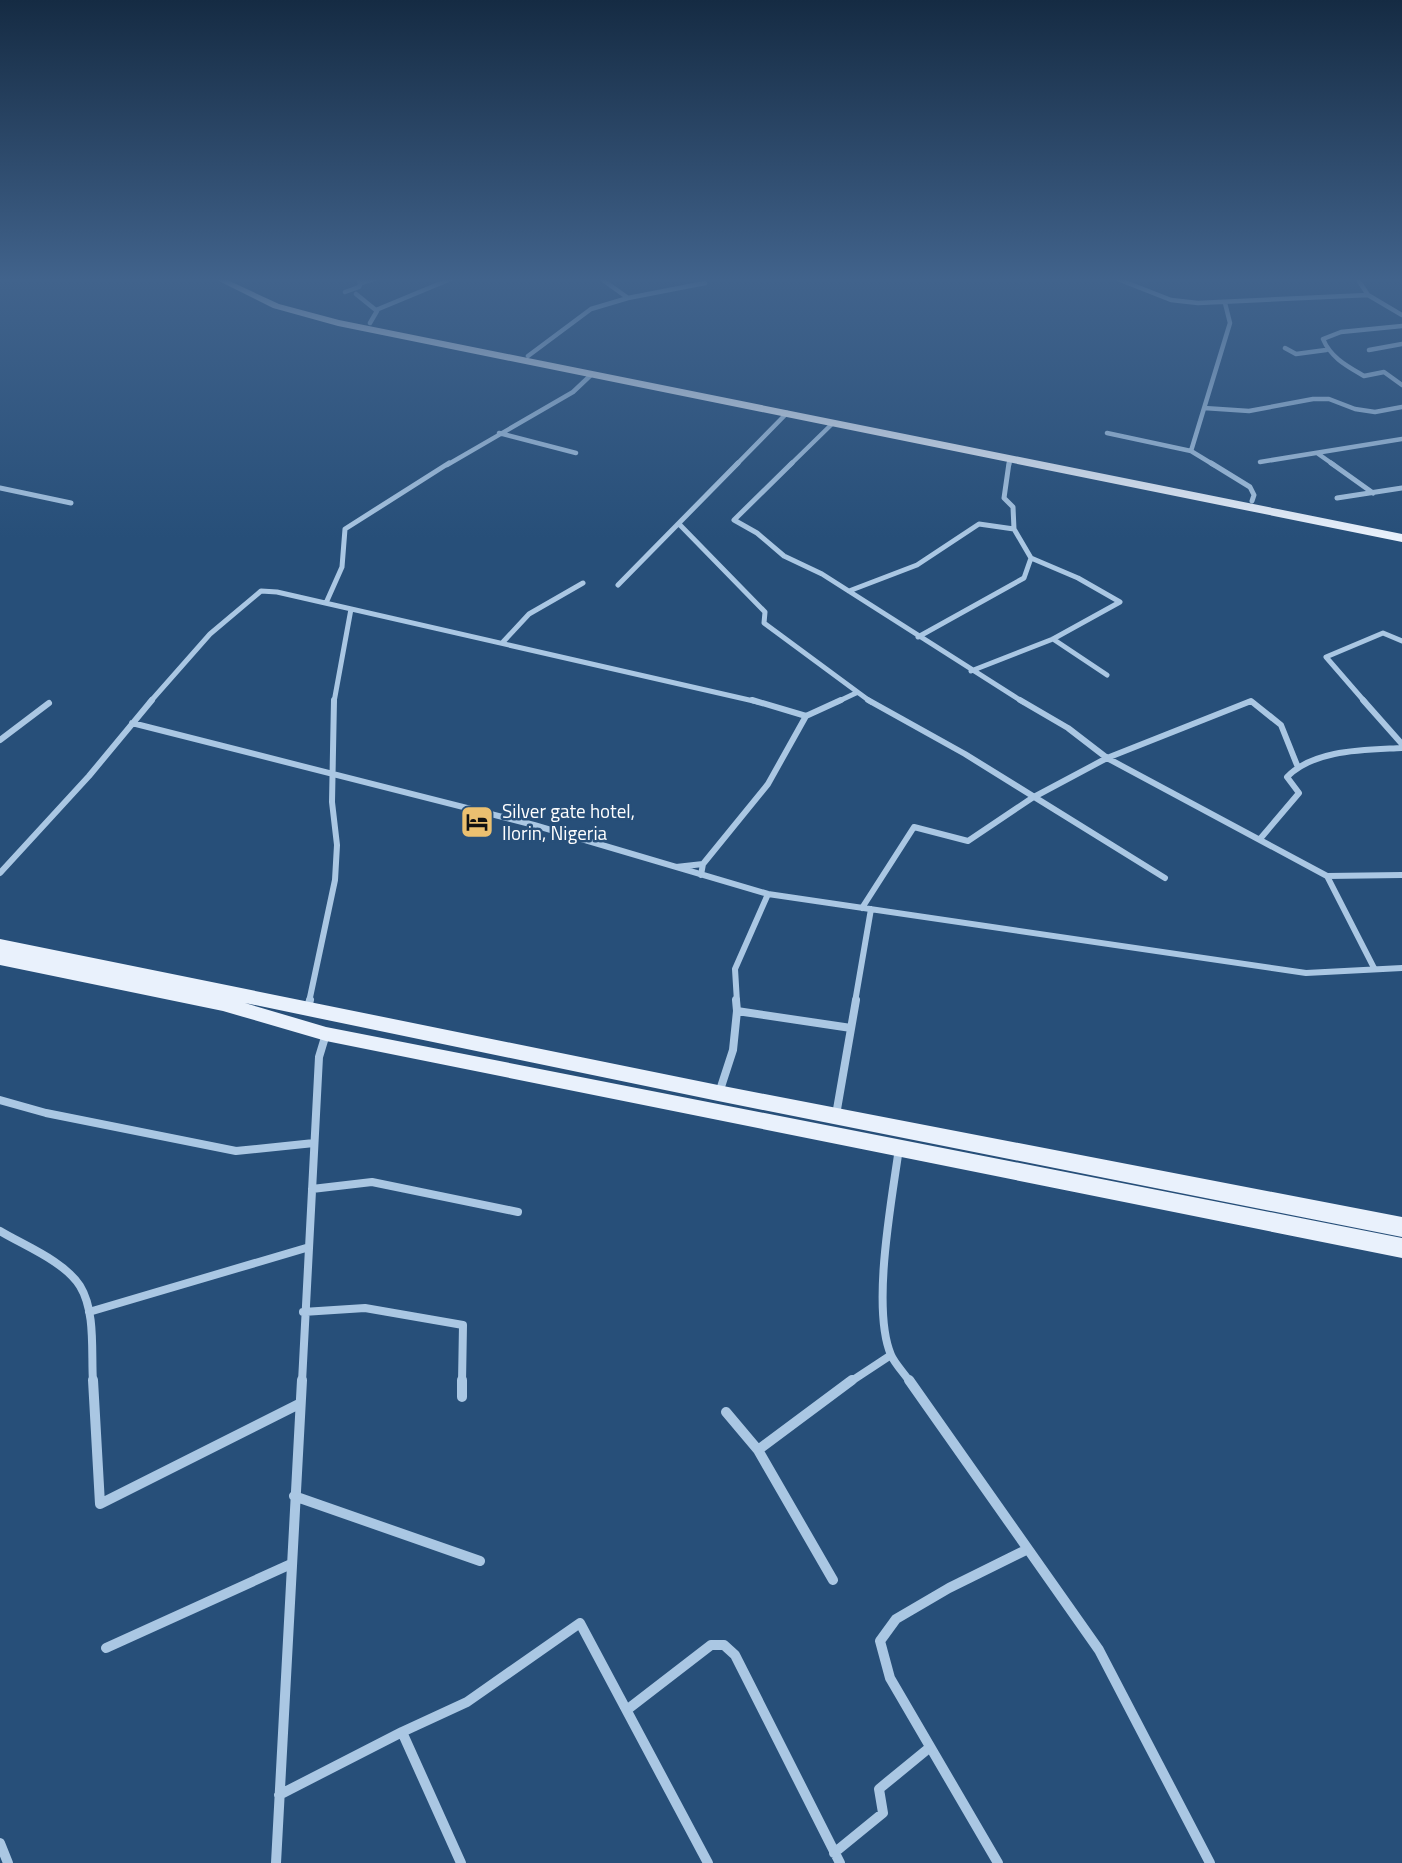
<svg xmlns="http://www.w3.org/2000/svg" width="1402" height="1863" viewBox="0 0 1402 1863" font-family="'Titillium Web',sans-serif">
  <style>
    .lines { fill: none; stroke-linecap: round; stroke-linejoin: round }
    .minor-far4 { stroke: #aac7e3; stroke-width: 4.5 }
    .minor-far3 { stroke: #aac7e3; stroke-width: 5 }
    .minor-far2 { stroke: #aac7e3; stroke-width: 6 }
    .minor-far1 { stroke: #aac7e3; stroke-width: 8 }
    .minor { stroke: #aac7e3; stroke-width: 10 }
    .primary { fill: #e9f1fc; fill-rule: evenodd }
    .labels { text-anchor: middle; stroke-width: 5; stroke-linejoin: round; paint-order: stroke }
    .poi-label { font-size: 19px; fill: #fff; stroke: #274f79; text-anchor: start }
  </style>
  <rect width="100%" height="100%" fill="#274f79"/>
  <g class="lines">
    <path class="minor-far4" d="M357 278 361 283 378 278
      M1115 278 1171 300 1198 303 1368 295
      M1357 278 1368 295 1402 315
      M345 292 359 287 361 283
      M356 294 377 311 370 323
      M628 298 705 283
      M376 310 453 278
      M1402 326 1341 332 1323 339C1331 358 1347 366 1364 376L1384 372 1402 385
      M1285 348 1296 354 1326 350
      M1369 350 1402 344
      M528 356 591 309 628 298 600 278
      M1204 408 1249 411 1313 399H1329L1355 409 1375 412 1402 407
      M499 433 576 453
      M1107 433 1191 451 1214 465
      M1191 451 1230 323 1225 303
      M1317 453 1334 465
      M1260 462 1402 439
      M447 465 573 392 592 374
      M736 465 787 413
      M790 465 833 423
      M1009 465 1010 459"/>
    <path class="minor-far3" d="M792 463 734 520 757 533 784 556 822 574 1023 702
      M1009 463 1004 498 1013 507 1014 529
      M1211 463 1250 487 1254 495 1252 501
      M1331 463 1373 493
      M0 488 71 503
      M1337 498 1402 488
      M680 525 765 612 764 623 871 702
      M618 585 738 463
      M849 591 917 565 979 524 1014 529 1031 558
      M326 603 342 567 345 529 449 463
      M918 637 1024 578 1031 558 1078 578 1120 602 1053 639 971 671
      M1053 639 1107 675
      M503 642 529 614 583 583
      M150 702 210 634 261 591 277 592 758 702
      M334 702 351 609
      M837 702 856 693
      M1249 702H1252
      M1365 702 1326 657 1383 633 1402 641"/>
    <path class="minor-far2" d="M752 700 806 716
      M868 700 965 754 1165 878
      M1020 700 1068 728 1107 758 1327 876 1374 968
      M1363 700 1402 744
      M132 723 534 825 768 894 1306 973 1402 968
      M0 740 49 703
      M1260 839 1299 793 1287 777C1314 749 1366 750 1402 748
      M676 867 703 864
      M0 873 89 776 152 700
      M701 875 703 864 768 784 806 716 841 700
      M1327 876 1402 875
      M862 908 914 827 968 841 1032 798 1107 758 1251 701 1281 725 1297 765
      M309 1002 335 880 337 845 332 802 334 700
      M737 1002 735 969 768 894
      M855 1002 871 909"/>
    <path class="minor-far1" d="M736 1000 737 1011 851 1028
      M308 1007 310 1000
      M719 1093 733 1050 737 1011
      M0 1100 46 1113 236 1151 314 1143
      M836 1115 856 1000
      M899 1148C892 1199 871 1308 891 1355 895 1364 904 1373 910 1382
      M312 1189 372 1182 518 1212
      M0 1231C25 1246 64 1261 80 1286 96 1312 91 1353 93 1382
      M89 1312 306 1248
      M303 1312 365 1308 463 1325 462 1382
      M302 1382 319 1057 326 1034
      M850 1382 891 1355"/>
    <path class="minor" d="M93 1380 100 1504 299 1404
      M909 1380 1099 1650 1210 1863
      M462 1397V1380
      M726 1412 758 1450 833 1580
      M758 1450 852 1380
      M294 1496 480 1561
      M106 1648 291 1564
      M628 1709 711 1645H724L735 1655 840 1863
      M402 1732 467 1702 580 1623 708 1863
      M279 1795 402 1732 461 1863
      M0 1843 8 1863
      M834 1853 883 1813 879 1789 929 1748
      M276 1863 302 1380
      M998 1863 890 1678 880 1641 896 1619 949 1588 1028 1549"/>
    <path class="primary" d="M213 278H223L279 304 339 320 1402 534V542L338 326 273 308Z
      M0 939 718 1085 1402 1217V1237L718 1101 245 1003 326 1027 1402 1238V1258L326 1041 223 1011 0 965Z"/>
  </g>
  <linearGradient id="sky" x2="0" y2="1"><stop stop-color="#152b43"/><stop offset="0.52" stop-color="#41638c"/><stop offset="1" stop-color="#41638c" stop-opacity="0"/></linearGradient>
  <rect width="1402" height="538" fill="url(#sky)"/>
  <defs>
    <symbol id="hotel-square" viewBox="-11 -11 22 22"><rect x="-9" y="-9" width="18" height="18" rx="4" fill="#ebc070" stroke="#274f79"/><path d="M-6-4.5h1.5V1H6V5H4.5V3h-9V5H-6ZM-4 0a1.8 1.8 0 1 1 3.6 0ZM.5 0V-2.5h3Q6-2.5 6 0Z" fill="#111"/></symbol>
  </defs>
  <g fill-rule="evenodd">
    <use href="#hotel-square" x="458" y="803" width="38" height="38"/>
  </g>
  <g class="labels">
    <g class="poi-label">
      <text x="502" y="818">Silver gate hotel,<tspan x="502" dy="22">Ilorin, Nigeria</tspan></text>
    </g>
  </g>
</svg>
